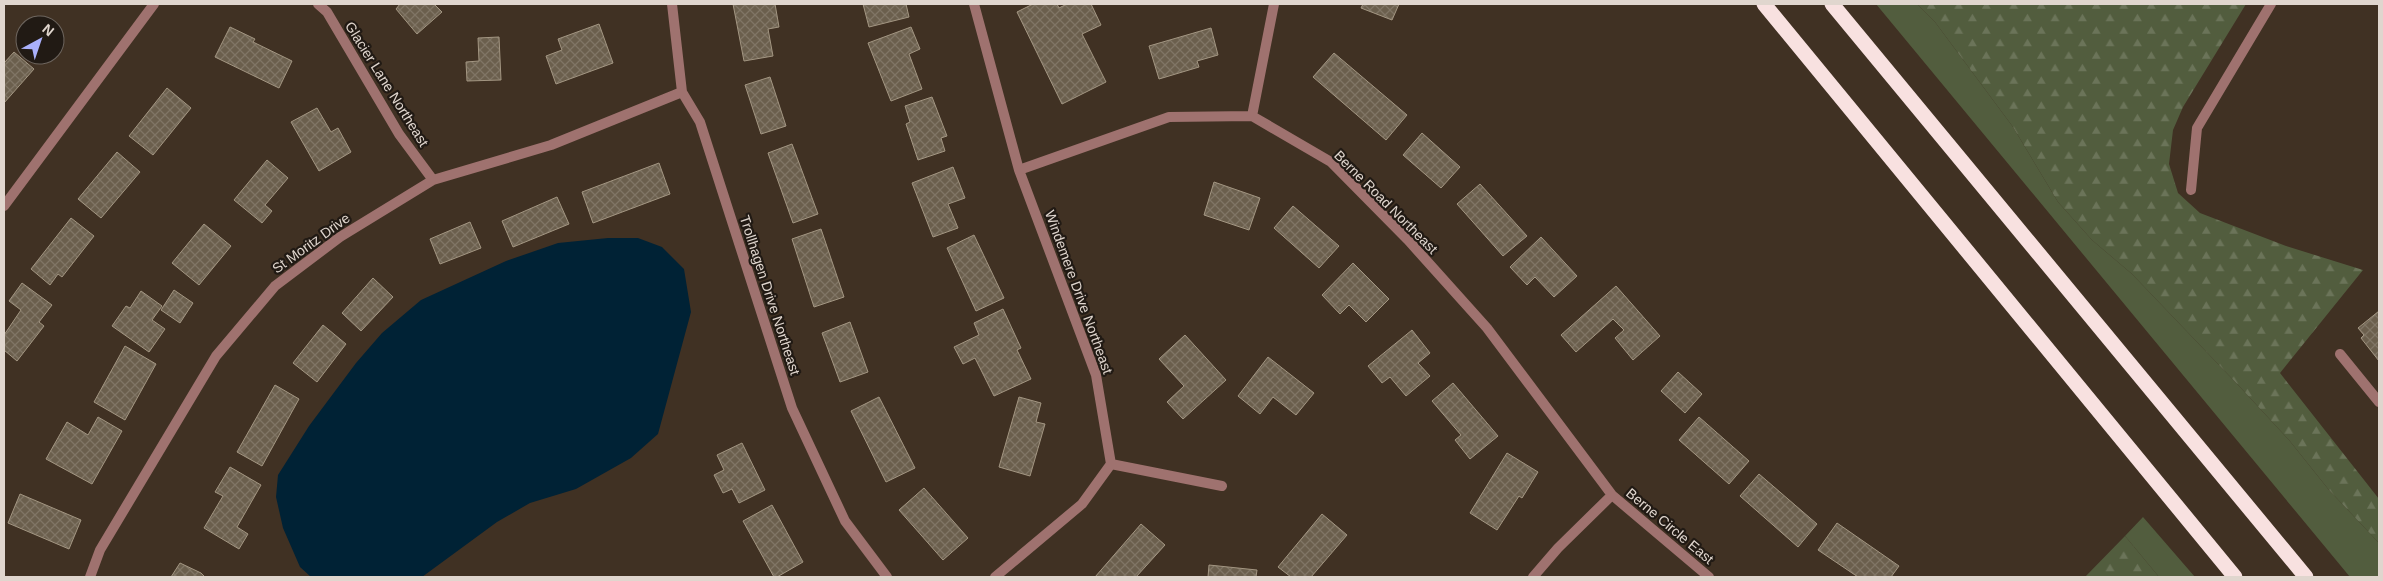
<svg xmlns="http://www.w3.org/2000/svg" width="2383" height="581" viewBox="0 0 2383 581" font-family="Helvetica,sans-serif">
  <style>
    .green { fill: #525d3e }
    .forest { fill: url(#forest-firs) }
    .water { fill: #002235 }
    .building { fill: url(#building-cross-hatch); stroke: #a39682 }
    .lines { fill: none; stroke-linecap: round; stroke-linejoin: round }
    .minor { stroke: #9f726f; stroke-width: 10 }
    .motorway { stroke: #f8e1e0; stroke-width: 15 }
    .labels { text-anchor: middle; stroke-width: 4.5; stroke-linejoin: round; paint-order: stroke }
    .street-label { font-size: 14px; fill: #e0d6ce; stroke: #211a14 }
  </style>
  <defs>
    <pattern id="forest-firs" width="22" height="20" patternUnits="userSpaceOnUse" patternTransform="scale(1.25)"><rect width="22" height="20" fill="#525d3e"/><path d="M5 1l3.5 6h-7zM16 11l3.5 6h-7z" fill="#6b7459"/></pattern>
    <pattern id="building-cross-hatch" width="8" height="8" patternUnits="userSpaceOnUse" patternTransform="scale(1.25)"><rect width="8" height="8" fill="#6b5f4d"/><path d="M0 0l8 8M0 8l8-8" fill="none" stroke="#807565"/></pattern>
  </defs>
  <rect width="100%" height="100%" fill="#403123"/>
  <path class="green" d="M1876 4H1917L1935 22 2013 127 2058 202 2092 240 2132 274 2240 387 2289 440 2329 490 2379 543V577H2350Z
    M2143 517 2195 577H2159L2125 536Z"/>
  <path class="forest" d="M1917 4H2246L2183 107 2173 130 2169 164 2178 193 2200 213 2286 246 2363 270 2280 373 2379 499V543L2329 490 2289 440 2240 387 2132 274 2092 240 2058 202 2013 127 1935 22Z
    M2125 536 2159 577H2085Z"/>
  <path class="water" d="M608 238H638L662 247 684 269 691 312 658 434 631 458 576 489 530 503 497 522 422 577H311L300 567 283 528 276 497 278 475 309 426 356 363 382 333 421 300 506 261 558 243Z"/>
  <path class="building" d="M400 4H434L442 12 417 34 396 9Z
    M733 4H775L779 27 768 29 773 56 744 61Z
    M863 4H906L909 17 869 27Z
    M1033 4H1057L1059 8 1067 4H1091L1101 25 1082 34 1106 82 1062 104 1017 12Z
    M1363 4H1399L1392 20 1361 8Z
    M599 24 613 63 556 84 546 56 562 50 558 39Z
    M230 27 255 39 253 42 292 61 279 88 215 57Z
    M911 27 920 49 909 54 922 89 891 101 868 43Z
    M1211 28 1218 55 1197 61 1199 67 1159 79 1149 46Z
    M499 37 501 80 467 81 466 62 479 61 478 38Z
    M14 52 34 69 4 103V63Z
    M1334 53 1407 115 1386 140 1313 77Z
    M770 77 786 126 761 134 745 85Z
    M167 88 191 108 153 155 129 136Z
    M932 97 947 136 941 138 945 151 918 160 906 124 910 122 905 106Z
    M317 108 331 132 338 128 351 152 319 171 291 122Z
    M1422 133 1460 167 1441 188 1403 155Z
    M792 144 818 214 793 223 768 153Z
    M117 152 140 172 101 218 78 199Z
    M267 160 288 178 265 205 272 211 262 223 234 200Z
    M659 163 670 194 593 223 582 192Z
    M953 167 965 198 948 204 958 228 933 237 912 183Z
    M1214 182 1260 198 1249 230 1204 215Z
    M1480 184 1527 236 1503 256 1457 204Z
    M557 197 569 224 513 247 502 221Z
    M1293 206 1339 246 1319 268 1274 228Z
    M71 218 94 236 62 277 58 274 50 285 31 269Z
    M470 222 481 248 440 264 430 239Z
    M204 224 231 246 199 285 172 263Z
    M821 229 844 297 814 307 792 239Z
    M974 235 1004 298 976 311 947 248Z
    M1541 237 1577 276 1554 297 1535 277 1527 285 1510 267Z
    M1353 263 1389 299 1366 322 1349 305 1340 314 1322 295Z
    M373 278 393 297 361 331 342 313Z
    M22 283 52 305 39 322 44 326 17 361 4 350V335L21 310 9 301Z
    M1616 286 1660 336 1633 360 1615 338 1624 330 1613 319 1576 352 1561 335Z
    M174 290 193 303 180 323 161 310Z
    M141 291 162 306 152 320 165 329 149 352 112 326 126 306 130 308Z
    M1003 309 1021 348 1017 350 1031 379 994 396 975 358 963 364 954 347 979 335 974 323Z
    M2379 311V361L2361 338 2364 335 2358 328Z
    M850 322 868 372 840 382 822 333Z
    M323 325 346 344 317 382 293 363Z
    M1412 330 1430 353 1418 363 1430 376 1406 396 1390 377 1382 383 1368 366Z
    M1185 335 1226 380 1183 419 1167 402 1184 386 1159 359Z
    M125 346 156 364 125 420 94 402Z
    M1268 357 1314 393 1296 415 1273 397 1260 414 1238 396Z
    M1678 372 1702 394 1685 413 1661 391Z
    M1453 383 1498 436 1470 459 1455 440 1461 435 1432 401Z
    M275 385 299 399 262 466 237 452Z
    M879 397 915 468 886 482 851 411Z
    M1019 397 1041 403 1036 422 1045 424 1030 476 999 467Z
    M98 417 122 431 92 484 46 459 67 422 88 435Z
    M1699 417 1749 461 1729 484 1679 440Z
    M742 443 765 490 739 503 732 489 723 493 714 475 724 470 717 455Z
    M1507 453 1538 472 1522 498 1519 496 1497 530 1470 513Z
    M230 467 261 485 237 527 248 534 239 549 204 528 223 496 215 492Z
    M1759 474 1817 524 1798 547 1740 496Z
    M924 488 968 538 943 560 899 510Z
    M20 494 81 520 69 549 8 523Z
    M772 505 803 562 777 577H774L743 521Z
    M1322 514 1347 535 1311 577H1291L1278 567Z
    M1837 523 1899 566 1891 577H1858L1818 550Z
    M1141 524 1165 545 1136 577H1095Z
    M180 563 201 573 205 577H171Z
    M1209 565 1257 570 1256 577H1208Z"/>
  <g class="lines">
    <path class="minor" d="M318 4 327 12 399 134 433 180
      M672 4 682 92 700 122 792 408 845 521 887 577
      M974 4 1019 170 1096 375 1111 464 1082 504 995 577
      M1252 116 1274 4
      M1019 170 1169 117 1252 116 1331 162 1408 240 1487 328 1612 495 1709 577
      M2191 190 2197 128 2271 4
      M4 206 154 4
      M2340 354 2379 402
      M1111 464 1222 486
      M90 577 100 550 216 356 275 286 340 237 433 180 551 145 682 92
      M1533 577 1558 548 1612 495"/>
    <path class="motorway" d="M1764 4 2235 577
      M1832 4 2306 577"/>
  </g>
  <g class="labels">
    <g class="street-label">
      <text transform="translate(387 84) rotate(58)" y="5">Glacier Lane Northeast</text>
      <text transform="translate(1386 202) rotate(45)" y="5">Berne Road Northeast</text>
      <text transform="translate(311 243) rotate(-36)" y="5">St Moritz Drive</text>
      <text transform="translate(1079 292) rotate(70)" y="5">Windemere Drive Northeast</text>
      <text transform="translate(770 295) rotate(72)" y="5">Trollhagen Drive Northeast</text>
      <text transform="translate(1670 526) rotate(40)" y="5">Berne Circle East</text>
    </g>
  </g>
  <rect width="2383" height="581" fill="none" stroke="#e0d6ce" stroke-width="10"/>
  <g transform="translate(40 40) rotate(40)"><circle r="24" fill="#211a14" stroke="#6d655e"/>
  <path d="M0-4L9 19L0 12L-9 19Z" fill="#aab0fb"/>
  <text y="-8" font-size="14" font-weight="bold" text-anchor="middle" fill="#e0d6ce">N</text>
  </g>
</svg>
